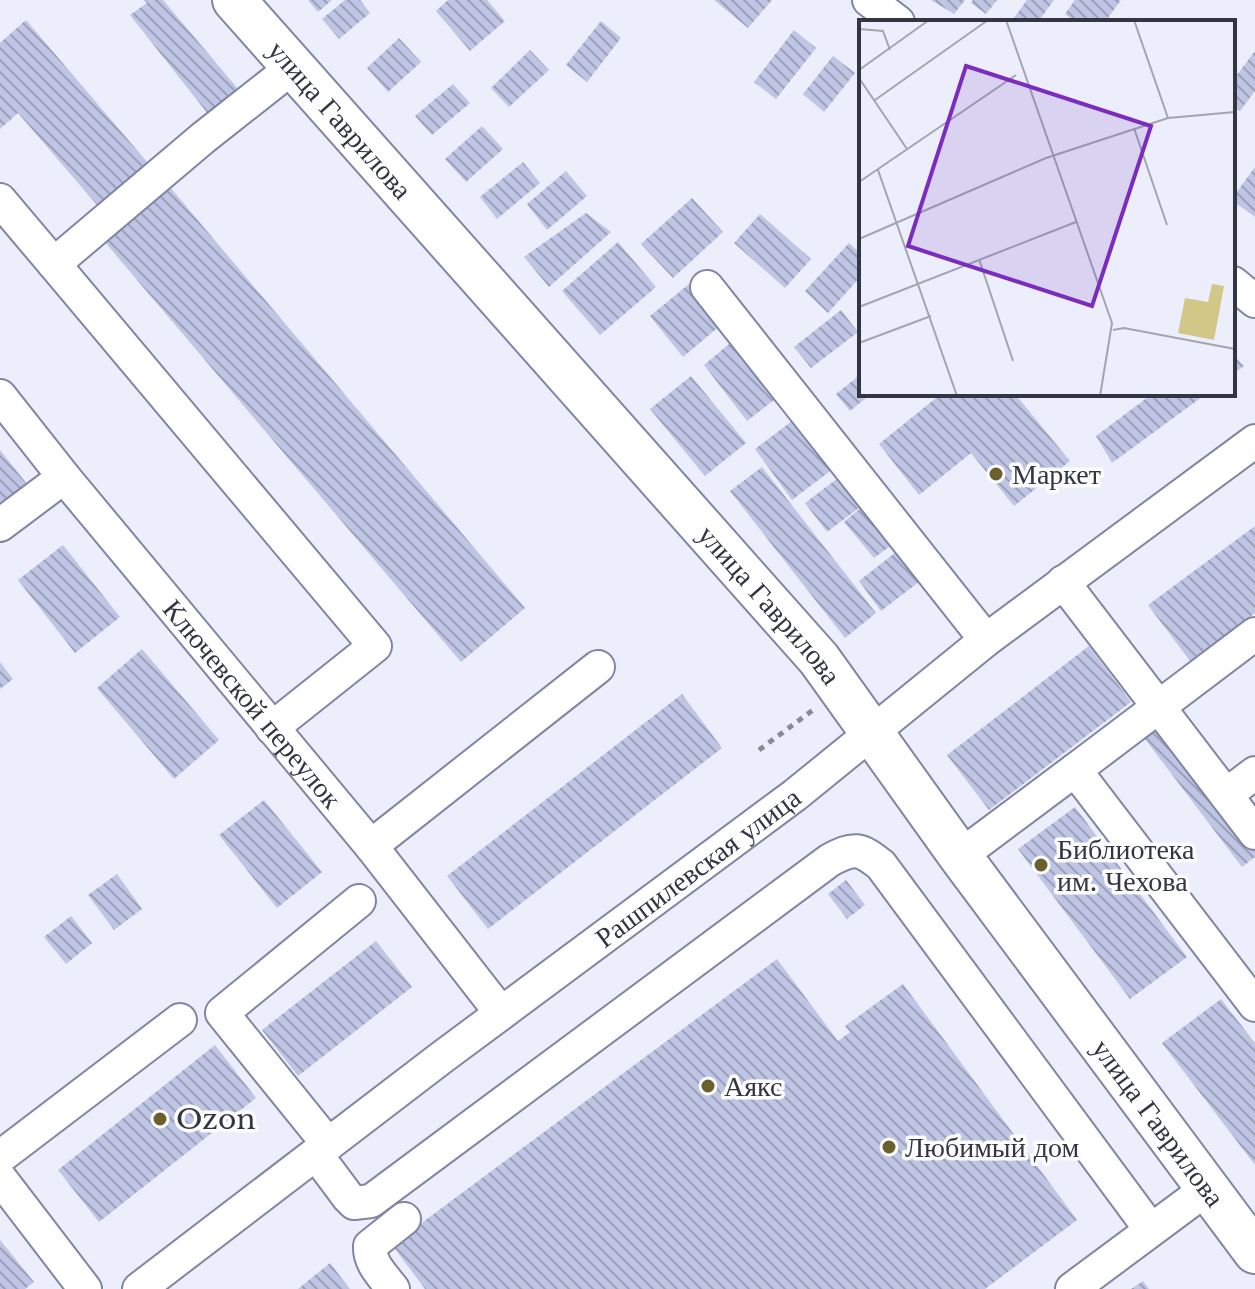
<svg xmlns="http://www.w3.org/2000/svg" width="1255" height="1289" viewBox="0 0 1255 1289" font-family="'Libre Baskerville',serif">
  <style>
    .building { fill: url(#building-back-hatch) }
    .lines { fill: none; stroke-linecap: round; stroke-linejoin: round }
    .minor-casing { stroke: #8085a2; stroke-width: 36 }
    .major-casing { stroke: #8085a2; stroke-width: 46 }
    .path { stroke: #888b97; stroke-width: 5; stroke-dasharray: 6 6; stroke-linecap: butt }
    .minor { stroke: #fff; stroke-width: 32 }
    .major { stroke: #fff; stroke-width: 42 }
    .poi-dot { fill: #69602d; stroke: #fdfdfd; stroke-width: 3 }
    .labels { text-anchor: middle; stroke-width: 7; stroke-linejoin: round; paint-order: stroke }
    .street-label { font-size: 28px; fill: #333642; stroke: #fdfdfd }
    .poi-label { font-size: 28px; fill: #333642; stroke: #fdfdfd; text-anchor: start }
    .inset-road { fill: none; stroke: #a2a5b1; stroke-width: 2 }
    .view { fill: #7b2cbf; fill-opacity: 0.15; stroke: #7b2cbf; stroke-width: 4 }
    .inset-edge { fill: none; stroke: #333642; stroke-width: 4 }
  </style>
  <defs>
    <pattern id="building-back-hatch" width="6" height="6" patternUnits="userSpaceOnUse" patternTransform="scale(2)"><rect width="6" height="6" fill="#bfc5e4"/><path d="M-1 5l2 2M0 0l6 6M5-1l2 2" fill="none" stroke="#9ca1ba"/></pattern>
  </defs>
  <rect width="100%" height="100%" fill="#eceffb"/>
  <path class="building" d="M144 0H163L239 90 212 119 130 15 147 3Z
    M308 0H332L318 12Z
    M345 0H360L370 13 339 39 322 19Z
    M448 0H487L505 21 470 51 436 11Z
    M714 0H772L748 28Z
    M931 0H965L954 14Z
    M973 0H997L986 14 971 3Z
    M1027 0H1054L1038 22H1011Z
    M1075 0H1121L1105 22H1076L1065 14Z
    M26 20 153 169 103 212 18 113 0 129V43Z
    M601 21 621 38 587 82 566 65Z
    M794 30 816 48 776 99 754 82Z
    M399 38 421 62 388 92 367 68Z
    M530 50 549 70 509 107 491 88Z
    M1255 51V91L1240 111 1233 105V80Z
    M833 56 855 73 824 112 803 94Z
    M453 84 470 103 432 135 415 116Z
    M482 126 503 149 466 182 445 159Z
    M523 162 540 183 497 219 480 197Z
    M1255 167V217L1233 201V197Z
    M566 171 587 196 547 230 527 204Z
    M169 186 525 608 461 662 104 241Z
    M692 198 723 232 673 278 641 244Z
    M586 213 611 232 549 287 524 257Z
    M760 214 811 259 785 288 734 243Z
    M618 242 656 287 600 335 562 291Z
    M849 243 861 254V276L828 313 805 291Z
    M689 284 722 324 683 357 650 316Z
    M841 310 858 332 811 368 794 347Z
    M729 344 774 400 747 421 704 365Z
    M1233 355 1244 366 1233 374Z
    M861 374V394H871L850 411 836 394Z
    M691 376 746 443 705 476 650 409Z
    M941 394H1015L1070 461 1014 506 971 453 919 495 879 444Z
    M1152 394H1206L1112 463 1096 436Z
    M800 415 838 465 792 500 755 449Z
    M0 450 31 489 0 515Z
    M762 467 876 613 845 638 730 491Z
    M846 472 868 501 827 532 805 503Z
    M863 506 893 544 874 558 844 522Z
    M1255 526V613L1190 661 1148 605Z
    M63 545 120 617 75 653 18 580Z
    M905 545 928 575 881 611 859 581Z
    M1089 646 1131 702 989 810 947 755Z
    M142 649 219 740 174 779 97 688Z
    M0 662 13 679 0 689Z
    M682 694 722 748 488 929 447 876Z
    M1159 715 1255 841V857L1242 867 1139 731Z
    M264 800 322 872 277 908 219 835Z
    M1075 807 1187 957 1130 999 1018 849Z
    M117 874 142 909 114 930 88 895Z
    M846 880 865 905 847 919 828 894Z
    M71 916 92 943 66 964 44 937Z
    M376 941 412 987 298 1076 262 1030Z
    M777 959 838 1041 850 1032 845 1026 903 984 1077 1220 985 1289H425L392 1245Z
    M1221 999 1255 1043V1165L1162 1043Z
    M215 1045 256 1098 99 1222 58 1170Z
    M0 1240 34 1282 25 1289H0Z
    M330 1263 350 1289H298Z
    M1143 1281 1149 1289H1131Z"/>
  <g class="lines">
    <defs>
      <g id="minor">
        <path d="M869 0 898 22"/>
        <path d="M0 200 54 264 203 138 293 67"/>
        <path d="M54 264 375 646 272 728"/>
        <path d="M1233 283 1255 301"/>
        <path d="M707 287 986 640"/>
        <path id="s1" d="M0 396 64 477 371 846 501 1013"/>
        <path d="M0 525 64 477"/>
        <path d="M1063 582 1226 795 1255 773"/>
        <path d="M1075 770 1255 634"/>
        <path d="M1226 795 1255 833"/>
        <path d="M371 846 598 667"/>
        <path d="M960 856 1075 770 1255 1005"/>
        <path d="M328 1144 222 1013 359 901"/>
        <path d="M316 1154 348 1197 354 1203 371 1201 830 860C854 847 860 848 881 865L1151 1230"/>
        <path d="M0 1157 180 1020"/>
        <path d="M0 1178 85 1289"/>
        <path id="s2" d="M139 1289 441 1058 795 795 986 640 1255 441"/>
        <path d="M393 1289C383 1276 369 1263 370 1246L404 1219"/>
        <path d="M1072 1289 1208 1188"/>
      </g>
      <g id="major">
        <path id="s3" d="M234 0 819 659 960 856 1255 1252"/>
      </g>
    </defs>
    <use href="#minor" class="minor-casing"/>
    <use href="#major" class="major-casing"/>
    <path class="path" d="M759 750 813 710"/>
    <use href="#minor" class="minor"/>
    <use href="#major" class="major"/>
  </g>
  <g class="poi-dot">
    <circle cx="996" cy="474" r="8"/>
    <circle cx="1041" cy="865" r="8"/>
    <circle cx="708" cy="1086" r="8"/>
    <circle cx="160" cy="1119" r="8"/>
    <circle cx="889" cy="1147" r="8"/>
  </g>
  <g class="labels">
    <g class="street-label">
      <text dy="10" stroke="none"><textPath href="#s3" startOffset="160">улица Гаврилова</textPath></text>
      <text dy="10" stroke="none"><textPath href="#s3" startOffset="808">улица Гаврилова</textPath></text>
      <text dy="10" stroke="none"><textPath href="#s1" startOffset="398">Ключевской переулок</textPath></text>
      <text dy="10" stroke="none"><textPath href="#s2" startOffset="700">Рашпилевская улица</textPath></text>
      <text dy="10" stroke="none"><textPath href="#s3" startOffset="1456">улица Гаврилова</textPath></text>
    </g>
    <g class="poi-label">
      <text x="1012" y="484">Маркет</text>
      <text x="1057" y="859">Библиотека<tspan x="1057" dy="32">им. Чехова</tspan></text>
      <text x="724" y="1096">Аякс</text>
      <text x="176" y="1129">Ozon</text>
      <text x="905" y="1157">Любимый дом</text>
    </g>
  </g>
  <g transform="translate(859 20)">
    <rect width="376" height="376" fill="#eceffb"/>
    <path d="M353 264 365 266 355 320 319 313 326 278 349 282Z" fill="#d2c787"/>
    <path class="inset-road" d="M147 0 253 303 241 376M275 0 309 98M0 9 24 11 31 30M0 50 70 0M0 58 48 129M16 80 129 0M275 108 308 205M19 150 98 376M0 162 157 55M0 219 187 138 309 98 376 92M120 239 154 341M0 287 217 202M254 310 265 308 376 329M0 323 72 296"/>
    <path class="view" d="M107 46 292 106 233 286 49 226Z"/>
    <rect width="376" height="376" class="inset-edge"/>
  </g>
</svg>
